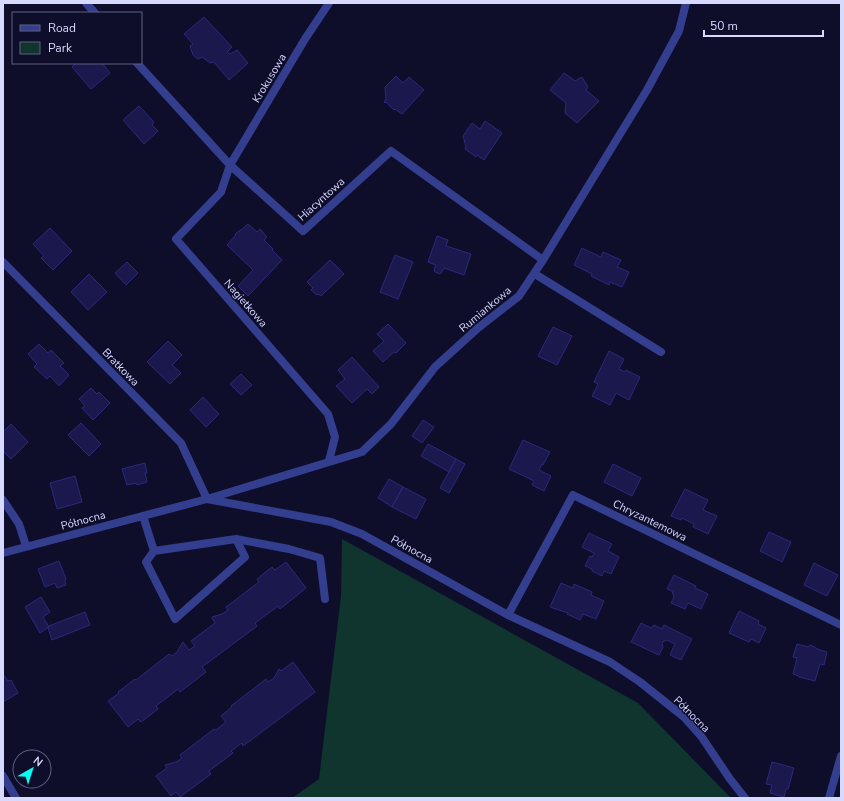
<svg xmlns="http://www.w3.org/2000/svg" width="844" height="801" viewBox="0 0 844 801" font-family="'Nunito Sans',sans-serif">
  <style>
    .green { fill: #10352f }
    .building { fill: #1b184e; stroke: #2c287c }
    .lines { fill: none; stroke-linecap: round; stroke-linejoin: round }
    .service { stroke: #343e8e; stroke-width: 8 }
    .minor { stroke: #343e8e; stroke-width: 8 }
    .labels { text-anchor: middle; stroke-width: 3; stroke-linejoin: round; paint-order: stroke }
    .street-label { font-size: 11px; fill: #d7d9ff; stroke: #0e0e2b }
  </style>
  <rect width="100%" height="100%" fill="#0e0e2b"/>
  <path class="green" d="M342 539 638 703 731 798H292L319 779 341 596Z"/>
  <path class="building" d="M204 17 232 47 227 52 230 54 237 50 248 63 229 80 214 62 210 63 202 57 198 59 193 55 190 46 193 44 184 34Z
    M76 63H102L110 73 91 89 72 67Z
    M564 73 575 81 582 77 588 87 586 90 599 101 577 123 565 113 566 103 550 90Z
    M396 76 403 83 409 77 424 90 402 114 395 109 394 110 386 102 385 103 384 102 386 99 385 87Z
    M139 106 154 122 152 125 158 131 144 144 123 120Z
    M485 121 502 133 484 160 477 155 476 157 465 149 466 147 463 136 472 123 480 129Z
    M248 224 257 232 260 229 267 237 264 240 273 249 272 250 282 260 248 296 238 286 253 270 227 245 235 236 236 233 241 230Z
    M50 228 72 251 53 270 41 258 44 256 33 244Z
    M437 236 448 240 446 246 471 254 464 275 444 268 442 272 440 274 435 272 434 269 436 265 428 262Z
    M582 248 601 257 603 252 621 260 617 267 629 272 622 287 610 282 609 285 591 276 592 274 574 265Z
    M395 255 413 262 398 299 380 292Z
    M330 260 344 274 321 296 318 294 317 295 311 290 313 288 307 282Z
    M127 262 138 273 126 285 115 273Z
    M89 274 107 292 88 310 71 292Z
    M388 324 406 343 396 353 394 352 383 362 373 351 384 341 377 334Z
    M553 327 572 336 557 365 538 356Z
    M168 341 182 355 172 365 181 373 170 384 147 362Z
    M39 344 48 353 51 350 64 363 60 366 69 375 59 386 50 376 47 379 34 367 37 364 28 354Z
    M609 351 624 359 619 369 625 372 626 370 640 377 629 400 616 393 610 405 592 396 598 384 594 382Z
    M352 357 379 387 372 394 367 389 352 403 336 386 345 379 338 370Z
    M241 374 252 385 241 395 230 384Z
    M91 388 97 394 99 392 110 403 93 420 82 408 85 406 79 399Z
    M203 397 219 414 206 427 190 410Z
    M423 420 434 427 422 443 412 436Z
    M81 423 101 444 89 456 68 435Z
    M11 424 28 442 11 459 3 451V432Z
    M523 440 550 452 543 465 542 464 539 470 551 476 544 491 532 485 534 481 509 469Z
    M428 444 456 459 449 472 421 456Z
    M456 459 465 464 449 493 440 488Z
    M145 463 147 473H145L147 482 137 485 136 483 127 485 122 469Z
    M613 464 641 478 632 496 604 482Z
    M75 476 82 502 57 509 50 483Z
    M389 479 403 487 392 507 378 498Z
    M403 487 426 499 416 519 392 507Z
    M685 489 708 500 703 510 717 516 708 534 693 527 694 524 682 518 681 520 671 516Z
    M769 532 791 542 782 562 760 551Z
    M589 533 612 544 608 551 619 557 611 574 604 571 602 576 592 571V569L585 566 590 556 592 557 594 553 582 547Z
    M59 561 66 579 65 580 66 585 57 588 55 583 45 587 38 569Z
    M286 562 306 588 280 609 278 606 255 623 257 626 202 667 206 672 180 692 178 689 156 706 158 709 141 722 138 719 128 727 108 701 119 693 118 692 135 679 136 680 169 654 172 656 177 652 183 642 189 650 195 646 191 641 215 623 212 618V617L222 614 228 610 226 607 259 582 257 579 272 567 275 570Z
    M814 563 838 575 827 596 804 585Z
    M674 575 696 586 695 588 708 594 701 609 688 603 685 609 671 603 674 597 672 591 667 589Z
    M561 583 573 588 574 584 592 592 591 595 604 601 596 619 583 614 580 620 567 614 568 613 550 607Z
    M41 597 50 612 43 617 49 627 40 633 25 607Z
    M739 611 759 621 758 624 766 628 759 643 751 639 749 642 729 633Z
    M85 612 90 625 52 640 48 628 49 626Z
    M641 623 651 628 654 625 662 629 664 625 692 639 681 660 670 655 675 644 667 640 662 642 663 647 659 655 631 642Z
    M797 644 808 647 810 645 815 647 817 649 827 652 824 665 820 664 815 681 799 677V676L793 674 797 658 793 657Z
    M293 662 315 692 243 746 242 743 231 751 233 753 209 771 211 774 180 797 176 792 171 796 156 776 167 768 165 765 176 762 182 758 180 755 214 729 216 730 226 722 221 716 232 707 231 706 266 679 268 682 274 678 279 669 281 671Z
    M3 674 8 681 11 680 18 693 3 702Z
    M772 762 794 768 788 789H786L784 797 770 793 772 785 766 784Z"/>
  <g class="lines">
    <path class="service" d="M535 274 661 352
      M143 516 154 551 236 539 289 549 320 558 325 599
      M154 551 146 562 175 619 245 557 236 539"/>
    <path class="minor" d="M86 3 95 13
      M329 3 305 39 230 165 221 192 176 239 328 414 335 437 329 461
      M137 63 230 165 303 231 391 151 543 260
      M3 262 181 443 207 499 362 452 391 424 435 367 478 328 519 296 543 260 647 90 679 31 686 3
      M3 500 19 524 26 546
      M3 553 207 499 331 522 362 534 508 615 610 662 640 682 684 717 701 736 730 779 745 798
      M508 615 573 495 841 625
      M3 776 16 798
      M829 798 841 756"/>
  </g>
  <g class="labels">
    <g class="street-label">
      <text transform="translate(269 78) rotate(-59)" y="4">Krokusowa</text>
      <text transform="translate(321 199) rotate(-42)" y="4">Hiacyntowa</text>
      <text transform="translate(246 303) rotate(49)" y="4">Nagietkowa</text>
      <text transform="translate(485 309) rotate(-40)" y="4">Rumiankowa</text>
      <text transform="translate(121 367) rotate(46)" y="4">Bratkowa</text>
      <text transform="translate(83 520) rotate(-15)" y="4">Północna</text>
      <text transform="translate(650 520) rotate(26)" y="4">Chryzantemowa</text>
      <text transform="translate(412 549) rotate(29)" y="4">Północna</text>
      <text transform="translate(692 714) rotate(45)" y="4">Północna</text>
    </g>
  </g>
  <rect width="844" height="801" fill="none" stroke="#d7d9ff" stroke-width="8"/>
  <rect x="12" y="12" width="130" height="52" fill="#0e0e2b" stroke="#5e5f80"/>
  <rect x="20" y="25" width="20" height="6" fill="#343e8e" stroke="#5e5f80"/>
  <text x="48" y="32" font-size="12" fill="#d7d9ff">Road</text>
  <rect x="20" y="42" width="20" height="12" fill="#10352f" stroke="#5e5f80"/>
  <text x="48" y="52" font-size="12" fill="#d7d9ff">Park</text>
  <g transform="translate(32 769) rotate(39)"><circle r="19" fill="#0e0e2b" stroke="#5e5f80"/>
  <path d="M0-3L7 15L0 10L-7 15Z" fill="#03fff3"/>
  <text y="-6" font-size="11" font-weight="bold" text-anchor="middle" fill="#d7d9ff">N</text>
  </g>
  <path d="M704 30v6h119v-6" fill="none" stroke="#d7d9ff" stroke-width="2"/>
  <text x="710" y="30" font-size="12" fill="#d7d9ff" stroke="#0e0e2b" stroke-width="3" paint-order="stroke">50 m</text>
</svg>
